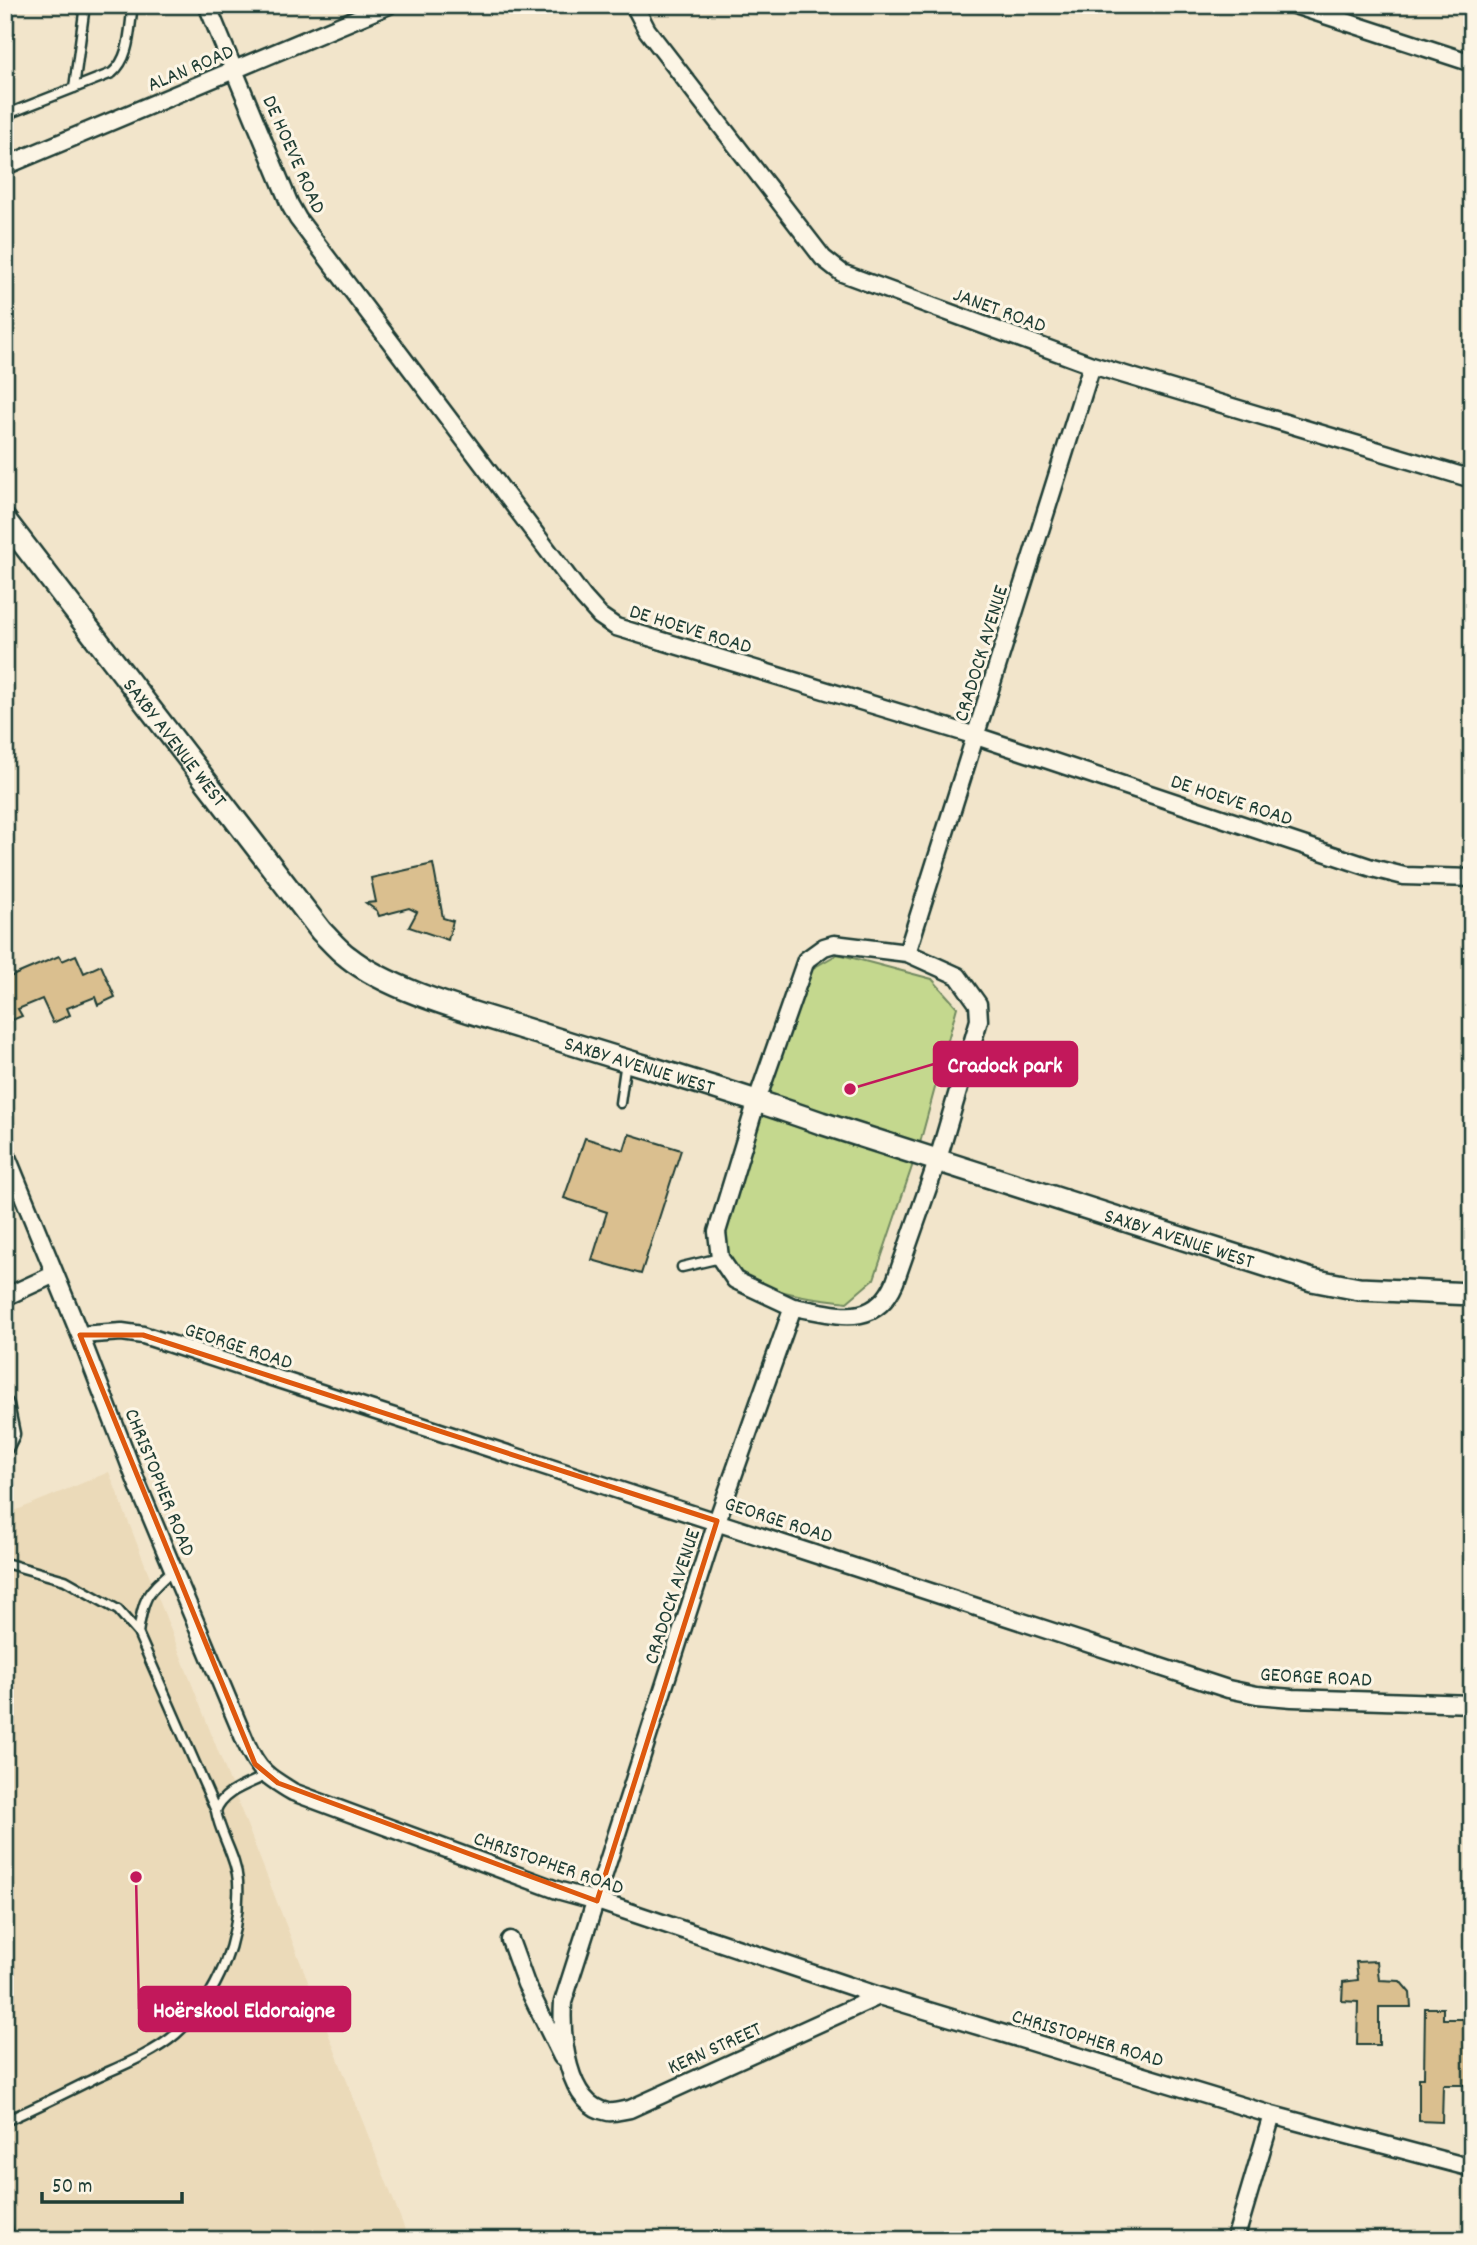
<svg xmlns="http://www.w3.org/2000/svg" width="1477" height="2245" viewBox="0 0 1477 2245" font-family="Dekko,sans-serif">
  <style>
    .built { fill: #ebdab9 }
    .park { fill: #c4d88e; stroke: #728a61; stroke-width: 2 }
    .building { fill: #dabf8f; stroke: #1f3d34; stroke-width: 2 }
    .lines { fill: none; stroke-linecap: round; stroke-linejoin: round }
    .service-casing { stroke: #1f3d34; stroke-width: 13 }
    .minor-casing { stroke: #1f3d34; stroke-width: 21 }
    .tertiary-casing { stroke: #1f3d34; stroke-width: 26 }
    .service { stroke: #fcf5e5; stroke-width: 8 }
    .minor { stroke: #fcf5e5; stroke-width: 16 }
    .tertiary { stroke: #fcf5e5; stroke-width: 21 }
    .marked { fill: none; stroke: #de580e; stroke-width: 5; stroke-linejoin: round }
    .labels { text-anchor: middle; stroke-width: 6; stroke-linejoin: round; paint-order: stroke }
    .street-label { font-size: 21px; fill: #1f3d34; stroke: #fcf5e5 }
    .leader { fill: none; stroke: #c2185b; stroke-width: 2.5 }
    .callout-dot { fill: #c2185b; stroke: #fcf5e5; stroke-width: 2.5 }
    .callout { fill: #c2185b; stroke: #c2185b; stroke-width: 2.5 }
    .callout-label { font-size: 23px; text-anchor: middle; font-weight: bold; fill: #fff }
  </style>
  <rect width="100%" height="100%" fill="#f2e5cb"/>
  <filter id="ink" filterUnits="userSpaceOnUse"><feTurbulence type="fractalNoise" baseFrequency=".0143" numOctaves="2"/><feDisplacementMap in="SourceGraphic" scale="14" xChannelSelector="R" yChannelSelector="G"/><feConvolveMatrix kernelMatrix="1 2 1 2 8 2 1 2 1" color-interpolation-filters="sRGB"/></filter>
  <g filter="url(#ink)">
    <path class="built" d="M109 1472 409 2240H5V1515Z"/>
    <path class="park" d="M838 954 932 979 957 1007 920 1143 874 1279 847 1302C808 1297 749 1294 727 1255 723 1248 723 1236 721 1228L806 972Z"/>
    <path class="building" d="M433 864 443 918 453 921 448 940 409 927 417 912 409 908 379 916 377 911 366 903 376 902 371 878Z
      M76 955 84 973 101 965 115 997 98 1005 95 997 67 1008 70 1015 53 1023 42 999 18 1009 22 1016 5 1023V979L59 956 62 961Z
      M629 1134 681 1150 641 1274 592 1260 607 1212 564 1198 585 1138 624 1150Z
      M1377 1961 1379 1980 1400 1981 1410 1993 1411 2007H1379V2045H1357L1358 2002 1342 2001 1343 1982 1358 1980 1356 1962Z
      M1425 2008H1443V2019H1472V2085H1443L1442 2122 1419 2121V2078H1424Z"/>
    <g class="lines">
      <defs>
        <path id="service" d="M74 88 85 5
          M5 115 112 73C131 57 129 28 133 5
          M620 1103 626 1061
          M682 1267 720 1258
          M5 1563 65 1580 118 1610 138 1633 216 1811
          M138 1633C144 1597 145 1594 173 1570
          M5 2121C38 2107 69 2091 101 2075 126 2064 155 2052 176 2034 219 1996 241 1938 238 1881 236 1856 220 1835 216 1811 222 1791 250 1784 267 1775
          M5 2215 9 2240"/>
        <path id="minor" d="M207 5 290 205 298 219 583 597 600 616 616 627 976 736 1372 868 1404 876 1472 878
          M634 5 647 30 823 258 842 273 1092 365 1472 479
          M1294 5 1472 63
          M5 166 389 5
          M5 1152 80 1335 137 1483 246 1743C258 1771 268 1777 293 1792L557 1890 597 1901 879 1996 1272 2115 1472 2168
          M5 1297 55 1274
          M793 1307C834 1313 874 1331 895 1282L938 1159 979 1020 978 1004 958 976 907 953
          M80 1335 122 1332 143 1335 1228 1689 1257 1695 1292 1698 1472 1704
          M5 1405 11 1434 5 1446
          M510 1940 526 1984 562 2057
          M879 1996 630 2109C623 2110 614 2113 608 2112 566 2105 561 2034 563 2002L717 1521 793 1307 735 1280 720 1258 717 1232 757 1100 806 960 824 947 834 944 907 953 1092 365
          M1235 2240 1272 2115"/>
        <g id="tertiary">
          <path id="s1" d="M5 520 321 931C330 940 338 950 348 957 394 994 484 1015 541 1034 634 1064 729 1090 821 1123L1312 1280 1359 1289 1472 1294"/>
        </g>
      </defs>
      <use href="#service" class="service-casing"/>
      <use href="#minor" class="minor-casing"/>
      <use href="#tertiary" class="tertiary-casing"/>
      <use href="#service" class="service"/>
      <use href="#minor" class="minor"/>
      <use href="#tertiary" class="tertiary"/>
    </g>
  </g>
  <path class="marked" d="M80 1335H143L717 1521 597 1901 278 1783 255 1764Z"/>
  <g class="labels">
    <g class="street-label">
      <text transform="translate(190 67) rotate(-23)" y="7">ALAN ROAD</text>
      <text transform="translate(295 154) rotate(66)" y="7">DE HOEVE ROAD</text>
      <text transform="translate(1000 309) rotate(20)" y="7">JANET ROAD</text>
      <text transform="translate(691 628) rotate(17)" y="7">DE HOEVE ROAD</text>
      <text transform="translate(980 653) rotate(-73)" y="7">CRADOCK AVENUE</text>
      <text dy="7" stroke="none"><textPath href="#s1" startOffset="280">SAXBY AVENUE WEST</textPath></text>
      <text transform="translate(1232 799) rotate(18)" y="7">DE HOEVE ROAD</text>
      <text dy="7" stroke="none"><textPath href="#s1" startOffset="868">SAXBY AVENUE WEST</textPath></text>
      <text dy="7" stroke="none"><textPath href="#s1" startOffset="1435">SAXBY AVENUE WEST</textPath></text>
      <text transform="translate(239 1345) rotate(18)" y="7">GEORGE ROAD</text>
      <text transform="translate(161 1482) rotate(68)" y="7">CHRISTOPHER ROAD</text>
      <text transform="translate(779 1519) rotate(18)" y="7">GEORGE ROAD</text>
      <text transform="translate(671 1596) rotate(-72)" y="7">CRADOCK AVENUE</text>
      <text transform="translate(1316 1676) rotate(3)" y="7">GEORGE ROAD</text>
      <text transform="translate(549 1862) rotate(19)" y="7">CHRISTOPHER ROAD</text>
      <text transform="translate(1088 2037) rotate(17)" y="7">CHRISTOPHER ROAD</text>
      <text transform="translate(714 2047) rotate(-24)" y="7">KERN STREET</text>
    </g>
  </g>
  <path class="leader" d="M850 1089L934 1064M136 1877L139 2009"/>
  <g class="callout-dot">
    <circle cx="850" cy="1089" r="7"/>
    <circle cx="136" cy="1877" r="7"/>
  </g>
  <g class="callout">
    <rect x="934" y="1042" width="143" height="44" rx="7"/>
    <rect x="139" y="1987" width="211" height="44" rx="7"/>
  </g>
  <g class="callout-label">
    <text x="1005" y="1072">Cradock park</text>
    <text x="244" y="2017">Hoërskool Eldoraigne</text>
  </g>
  <rect width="1477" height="2245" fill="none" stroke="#fcf5e5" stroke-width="28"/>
  <rect x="14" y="14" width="1449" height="2217" fill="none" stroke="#1f3d34" stroke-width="2.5" filter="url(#ink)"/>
  <path d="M42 2192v10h140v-10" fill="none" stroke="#1f3d34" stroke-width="3.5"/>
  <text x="52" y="2192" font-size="21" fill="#1f3d34" stroke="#fcf5e5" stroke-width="5" paint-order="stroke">50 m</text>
</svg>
